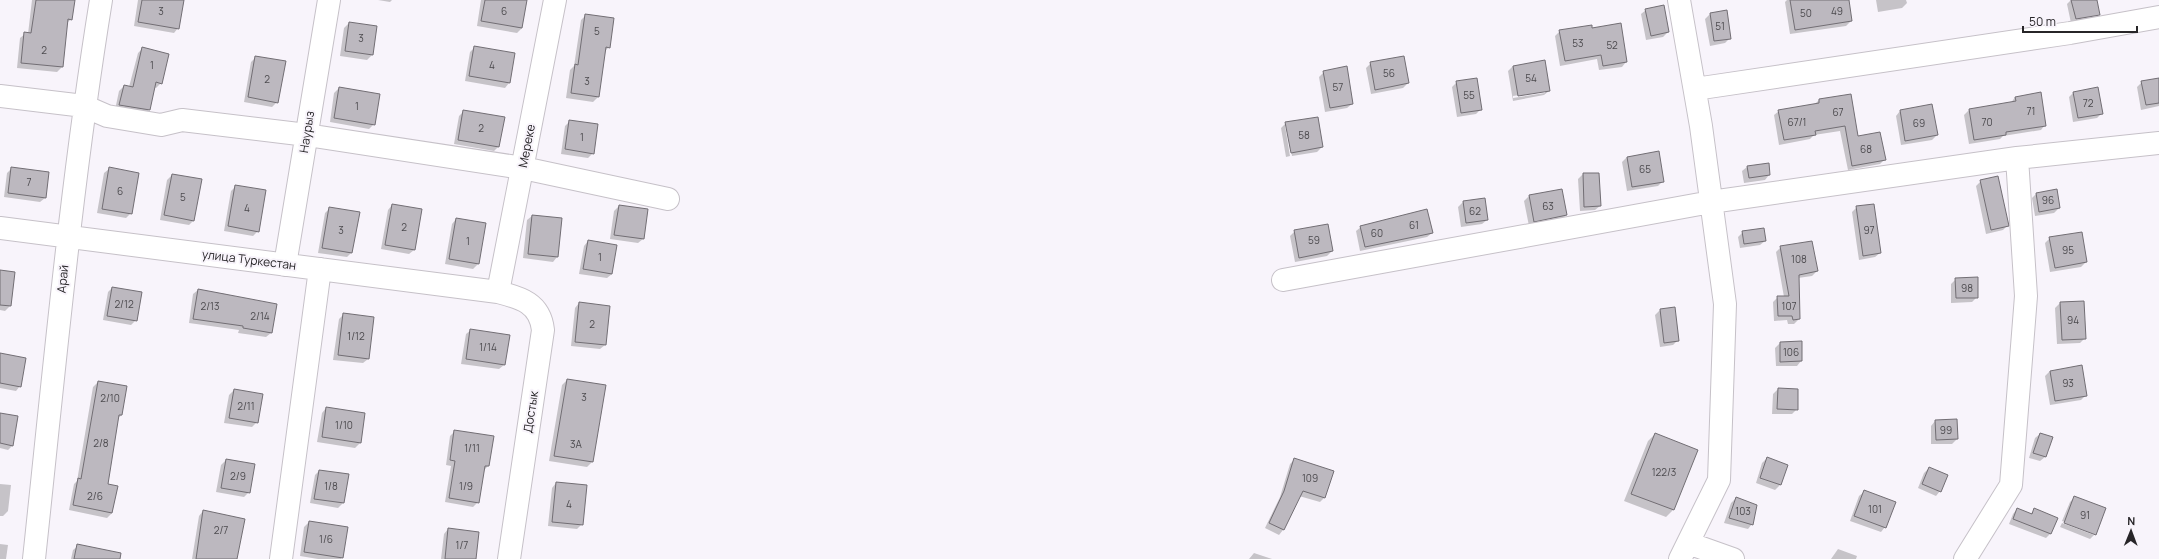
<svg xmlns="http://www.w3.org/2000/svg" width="2159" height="559" viewBox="0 0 2159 559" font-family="Manrope,sans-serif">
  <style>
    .shadow { fill: #0003; fill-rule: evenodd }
    .building { fill: #bcb8bf; stroke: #726e74 }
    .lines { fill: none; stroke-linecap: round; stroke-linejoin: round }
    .minor-casing { stroke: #c6c1c8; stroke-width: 24 }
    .minor { stroke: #fff; stroke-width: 22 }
    .labels { text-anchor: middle; stroke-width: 4; stroke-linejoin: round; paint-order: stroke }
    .number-label { font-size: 10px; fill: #4c4a4e }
    .street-label { font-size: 12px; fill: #272528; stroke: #f8f4fb }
  </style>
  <rect width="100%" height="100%" fill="#f8f4fb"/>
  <path class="shadow" d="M32 0H74L71 19 66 24 62 67 57 72 17 68 20 38 25 34H28Z
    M138 0H183L178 28 174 33 134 26Z
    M378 0H392L390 2Z
    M481 0H526L522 28 517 33 477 26Z
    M1787 0H1848L1851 21 1846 26 1790 34 1785 2Z
    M1876 0H1906L1907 3 1902 8 1878 12Z
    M2071 0H2096L2099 15 2094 19 2071 23 2067 4Z
    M1646 10 1668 32 1663 37 1646 40 1641 14Z
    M1726 11 1730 38 1725 43 1710 46 1705 19 1710 14Z
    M586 15 609 47 605 51 598 97 593 102 566 98 570 70 574 66 581 20Z
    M349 23 372 55 367 60 340 56 344 28Z
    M1592 29 1626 62 1622 67 1599 70 1597 59 1560 66 1555 36 1560 31Z
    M475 47 509 83 505 88 465 81 470 52Z
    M143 48 161 83 156 88 154 87 149 110 144 115 115 110 119 91 124 86 129 87 138 53Z
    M256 57 277 102 272 107 244 102 251 62Z
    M1544 61 1549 91 1544 95 1513 101 1508 71 1513 66ZM1545 91V93L1513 98V96Z
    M1371 63 1408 83 1403 88 1371 94 1366 68Z
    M1324 72 1352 104 1347 108 1325 112 1319 77Z
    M2159 79V106L2141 110 2137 87 2142 82Z
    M1457 82 1481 109 1476 114 1457 117 1452 87Z
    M339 88 374 124 369 129 330 122 334 93Z
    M2074 92 2102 113 2097 118 2073 122 2069 97Z
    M2015 97 2045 125 2041 130 2003 136 2000 139 1969 144 1964 115 1969 110 2011 103Z
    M1819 100 1858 138 1885 159 1880 164 1848 170 1840 131 1814 135 1810 139 1779 145 1774 115 1779 111 1815 104Z
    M464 111 499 146 494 151 454 144 459 116Z
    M1900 111 1937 135 1932 140 1901 145 1896 116Z
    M570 121 593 153 588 158 561 154 565 126Z
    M1286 123 1322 147 1317 152 1292 156 1287 126H1285L1290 156 1286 157 1281 128Z
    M1658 152 1663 181 1658 186 1627 191 1622 162 1627 157Z
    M1747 167 1769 175 1765 180 1744 183 1742 171Z
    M12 168 45 198 40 202 4 197 7 173Z
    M109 169 131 213 126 218 97 213 104 173Z
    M1583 174H1598L1600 206 1595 210 1580 211 1578 179Z
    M172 175 194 220 189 225 160 220 167 180Z
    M1981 181 2007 226 2003 230 1986 234 1976 186Z
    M236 186 258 231 253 236 224 231 231 191Z
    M1561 190 1566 215 1562 220 1529 226 1524 201 1529 196Z
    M2036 194 2059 208 2054 213 2035 216 2032 198Z
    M1484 199 1487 220 1482 224 1461 227 1458 207 1463 202Z
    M392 205 414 250 409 254 381 249 388 210Z
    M619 206 643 239 638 243 610 239 614 211Z
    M1857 207 1880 253 1875 257 1859 260 1852 212Z
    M330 208 351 253 347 257 318 253 325 213Z
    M532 216 557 257 553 262 523 258 527 220Z
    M456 219 485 224 478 264 473 269 445 264 452 224Z
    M1361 227 1432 233 1427 237 1360 251 1356 231Z
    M1295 231 1332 251 1327 256 1295 262 1290 236Z
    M1743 232 1765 241 1760 245 1740 248 1738 237Z
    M2050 238 2086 262 2081 267 2050 272 2045 243Z
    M588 241 612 274 607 278 579 274 584 246Z
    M1781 247 1817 271 1812 276 1798 278 1799 319 1794 324H1788L1787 320 1774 321 1773 302 1778 297H1784L1776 252Z
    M0 271 10 306 5 311 0 310Z
    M1956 279 1977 297 1972 302 1951 303V284Z
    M112 288 136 320 131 325 103 320 108 292Z
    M198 290 226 294V296L271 333 266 337 238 333 239 330 189 323 193 294Z
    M579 303 605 345 600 349 571 346 575 308Z
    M2060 303 2085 338 2080 343 2057 344 2055 308Z
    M1660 310 1678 340 1673 345 1660 347 1655 315Z
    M344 314 368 359 363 363 333 360 339 319Z
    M471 330 504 365 499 369 461 364 466 334Z
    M1780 343 1801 361 1797 366H1776L1775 348Z
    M0 354 20 386 16 391 0 388Z
    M2050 371 2086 395 2081 400 2050 405 2045 376Z
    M567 380 592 462 587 467 549 461 562 385Z
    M98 382 122 415 118 418 107 485 117 487 112 513 107 518 69 510 74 484 77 481 93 387Z
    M1778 389 1797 409 1792 414H1772L1773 394Z
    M234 390 257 422 252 427 224 423 229 395Z
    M326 408 364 414 360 443 355 448 317 442 322 413Z
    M0 414 13 445 8 450 0 448Z
    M1956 420 1957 439 1952 444H1931V426L1935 421Z
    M455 431 488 466 483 471 478 502 473 507 445 502 451 466 446 465 450 436Z
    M1655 434 1696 450 1673 510 1666 517 1624 501 1648 441Z
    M2040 434 2045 457 2040 461 2029 458 2035 438Z
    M1767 458 1787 465 1780 485 1775 490 1756 483 1762 463Z
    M1295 459 1324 498 1320 502 1299 496 1283 530 1279 535 1265 528 1280 497 1290 464Z
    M226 460 249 492 244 497 216 492 221 465Z
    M1929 468 1940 491 1936 496 1918 488 1924 473Z
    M319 471 347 475 343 503 338 508 310 503 315 475Z
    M556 483 582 524 577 529 548 526 552 488Z
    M0 484 11 485 8 511 3 516H0Z
    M1864 492 1885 527 1881 532 1850 521 1859 496Z
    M2075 497 2095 534 2090 539 2060 527 2062 523 2094 535V533L2062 521 2070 502Z
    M1736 498 1752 524 1748 529 1724 523 1731 503Z
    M2017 509 2030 514 2035 510 2050 534 2046 538 2009 524 2013 514Z
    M203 511 236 559H192L199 516Z
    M309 522 342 557 341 559H318L300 556 304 527Z
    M448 529 475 559H441L444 534Z
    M0 544 8 545 6 559H0Z
    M78 546 105 559H71L73 550Z
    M1838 549 1857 556 1856 559H1831Z
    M1254 553 1272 559H1249Z"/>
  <path class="building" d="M36 0H75L72 20 68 19 63 67 21 63 24 32 31 33Z
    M142 0H184L179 29 138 22Z
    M485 0H527L522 28 481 21Z
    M1790 0H1849L1852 21 1795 30Z
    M2071 0H2097L2100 15 2076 19Z
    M1664 5 1669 32 1651 36 1645 9Z
    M1727 10 1731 39 1714 41 1710 13Z
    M585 14 614 18 610 48 606 47 599 97 571 93 575 64 578 65Z
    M349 22 377 26 373 55 345 51Z
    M1621 23 1627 62 1603 66 1601 55 1565 61 1559 30 1592 25V28Z
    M474 46 515 53 510 83 469 76Z
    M142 47 169 54 162 84 156 82 150 110 119 105 124 85 133 87Z
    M255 56 286 61 278 103 248 97Z
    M1404 56 1409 83 1375 90 1370 62Z
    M1545 60 1550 91 1518 96 1513 66Z
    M1347 66 1353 104 1330 108 1323 71Z
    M1477 78 1482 110 1461 113 1456 81Z
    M2159 78V103L2146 105 2141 81Z
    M339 87 380 94 375 125 334 118Z
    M2098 87 2103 114 2078 118 2073 92Z
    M2041 92 2046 126 2006 132V135L1974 140 1969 109 2016 101 2015 97Z
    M1851 94 1858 136 1880 132 1886 160 1852 166 1845 126 1815 131 1816 135 1784 140 1778 110 1819 103V99Z
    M1932 104 1938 135 1905 141 1900 110Z
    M463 110 505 117 499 147 458 140Z
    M1318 117 1323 147 1291 153 1285 122Z
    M569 120 598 124 594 154 565 149Z
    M1659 151 1664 182 1632 187 1627 157Z
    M1769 163 1770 175 1749 178 1747 166Z
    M11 167 49 172 46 198 8 193Z
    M109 167 139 173 132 214 102 209Z
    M1583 173H1599L1601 206 1584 207Z
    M172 174 202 179 194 221 164 215Z
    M1998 176 2009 226 1991 230 1980 180Z
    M235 185 266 190 259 232 228 226Z
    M1562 189 1567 215 1534 222 1529 195Z
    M2057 189 2060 208 2039 212 2036 193Z
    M1485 198 1488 220 1466 223 1463 201Z
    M392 204 422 209 415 250 385 245Z
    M1874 204 1881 253 1863 256 1856 206Z
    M619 205 648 209 644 239 614 235Z
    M329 207 360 212 352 253 322 248Z
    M1427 209 1433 233 1365 247 1360 226Z
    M532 215 562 218 558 257 528 254Z
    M456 218 486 223 479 264 449 259Z
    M1328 224 1333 251 1299 258 1294 230Z
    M1764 228 1766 241 1744 244 1742 231Z
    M2082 232 2087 262 2055 268 2049 237Z
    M588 240 617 245 612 274 583 269Z
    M1812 241 1818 271 1799 275 1800 319 1793 320 1792 316H1778L1777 296H1789L1780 246Z
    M0 270 15 272 11 306 0 305Z
    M1978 277V298H1956L1955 278Z
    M112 287 142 292 137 321 107 316Z
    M198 289 277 304 272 333 243 328V326L193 319Z
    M2084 301 2086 339 2062 340 2060 302Z
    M579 302 610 306 606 345 575 342Z
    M1675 307 1679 341 1664 343 1660 309Z
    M343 313 374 317 369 359 338 355Z
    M470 329 510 335 505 365 466 359Z
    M1802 341V361L1780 362V342Z
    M0 353 26 358 21 387 0 383Z
    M2082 365 2087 396 2055 401 2050 371Z
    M567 379 606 385 593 462 554 456Z
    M98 381 127 386 122 415H119L108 484 118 486 112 513 73 505 78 478 81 479Z
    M1778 388 1798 389V410L1777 409Z
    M234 389 263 394 258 423 229 418Z
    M326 407 365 413 361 443 322 437Z
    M0 413 18 416 13 446 0 443Z
    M1957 419 1958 439 1936 440 1935 420Z
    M454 430 494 436 489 466H485L479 503 449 498 455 461 450 460Z
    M1655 433 1698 450 1674 510 1631 494Z
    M2040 433 2053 437 2046 457 2033 453Z
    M1767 457 1788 465 1781 485 1760 478Z
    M1294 458 1334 471 1325 498 1303 491 1284 530 1269 523 1284 491Z
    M226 459 255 464 250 493 221 488Z
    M1929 467 1948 475 1941 492 1922 484Z
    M319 470 349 474 344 503 314 499Z
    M556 482 587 485 583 525 552 522Z
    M1864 490 1896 502 1886 528 1854 516Z
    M2074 496 2106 508 2096 535 2064 523Z
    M1736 497 1757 505 1753 525 1729 518Z
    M2017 508 2032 514 2034 508 2058 518 2051 534 2013 519Z
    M203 510 245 519 237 559H196Z
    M309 521 348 527 343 558 304 552Z
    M448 528 479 532 476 559H445Z
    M77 544 121 553 120 559H74Z"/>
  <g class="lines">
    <defs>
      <path id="minor" d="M1679 0 1701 126 1725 304 1719 480 1680 559
        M1695 89 2070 33 2159 17
        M0 96 84 106 107 116 161 125 182 120 307 135 523 168 668 199
        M0 228 498 292C521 298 540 303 543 330L509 559
        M285 265 329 0
        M1283 280 1711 202 2017 158 2159 143
        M498 292 555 0
        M1688 543 1733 559
        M34 559C54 372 71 185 101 0
        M281 559 320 269
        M1965 559 2011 485 2026 296 2017 158"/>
    </defs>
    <use href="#minor" class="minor-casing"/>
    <use href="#minor" class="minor"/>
  </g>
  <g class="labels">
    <g class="number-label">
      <text x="161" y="15">3</text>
      <text x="504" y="15">6</text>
      <text x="1837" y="15">49</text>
      <text x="1806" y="17">50</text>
      <text x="1720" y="30">51</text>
      <text x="597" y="35">5</text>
      <text x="361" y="42">3</text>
      <text x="1578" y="47">53</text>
      <text x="1612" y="49">52</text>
      <text x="44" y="54">2</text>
      <text x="152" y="69">1</text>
      <text x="492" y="69">4</text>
      <text x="1389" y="77">56</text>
      <text x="1531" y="82">54</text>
      <text x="267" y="83">2</text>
      <text x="587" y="85">3</text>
      <text x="1338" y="91">57</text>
      <text x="1469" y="99">55</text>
      <text x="2088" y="107">72</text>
      <text x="357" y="110">1</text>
      <text x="2031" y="115">71</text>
      <text x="1838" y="116">67</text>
      <text x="1797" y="126">67/1</text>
      <text x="1987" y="126">70</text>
      <text x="1919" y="127">69</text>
      <text x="481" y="132">2</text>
      <text x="1304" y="139">58</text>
      <text x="582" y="141">1</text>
      <text x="1866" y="153">68</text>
      <text x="1645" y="173">65</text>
      <text x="29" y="186">7</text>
      <text x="120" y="195">6</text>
      <text x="183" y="201">5</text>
      <text x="2048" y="204">96</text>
      <text x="1548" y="210">63</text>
      <text x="247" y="212">4</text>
      <text x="1475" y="215">62</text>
      <text x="1414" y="229">61</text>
      <text x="404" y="231">2</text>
      <text x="341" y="234">3</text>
      <text x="1869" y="234">97</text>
      <text x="1377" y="237">60</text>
      <text x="1314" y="244">59</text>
      <text x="468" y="245">1</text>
      <text x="2068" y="254">95</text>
      <text x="600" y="261">1</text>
      <text x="1799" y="263">108</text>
      <text x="1967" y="292">98</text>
      <text x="124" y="308">2/12</text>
      <text x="210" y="310">2/13</text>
      <text x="1789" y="310">107</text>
      <text x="260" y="320">2/14</text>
      <text x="2073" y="324">94</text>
      <text x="592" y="328">2</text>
      <text x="356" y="340">1/12</text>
      <text x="488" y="351">1/14</text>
      <text x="1791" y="356">106</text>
      <text x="2068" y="387">93</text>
      <text x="584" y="401">3</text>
      <text x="110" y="402">2/10</text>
      <text x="246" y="410">2/11</text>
      <text x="344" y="429">1/10</text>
      <text x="1946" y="434">99</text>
      <text x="101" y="447">2/8</text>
      <text x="576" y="448">3А</text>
      <text x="472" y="452">1/11</text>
      <text x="1664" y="476">122/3</text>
      <text x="238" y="480">2/9</text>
      <text x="1310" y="482">109</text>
      <text x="331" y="490">1/8</text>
      <text x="466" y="490">1/9</text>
      <text x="95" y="500">2/6</text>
      <text x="569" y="508">4</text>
      <text x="1875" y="513">101</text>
      <text x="1743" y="515">103</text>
      <text x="2085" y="519">91</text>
      <text x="221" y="534">2/7</text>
      <text x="326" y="543">1/6</text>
      <text x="462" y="549">1/7</text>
    </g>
    <g class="street-label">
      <text transform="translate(307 132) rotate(-81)" y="4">Наурыз</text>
      <text transform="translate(527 146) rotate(-79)" y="4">Мереке</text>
      <text transform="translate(249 260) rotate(7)" y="4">улица Туркестан</text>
      <text transform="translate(63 279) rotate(-84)" y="4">Арай</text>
      <text transform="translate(531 412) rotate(-81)" y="4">Достык</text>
    </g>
  </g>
  <g transform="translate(2131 531) rotate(1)" stroke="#f8f4fb" stroke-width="3" paint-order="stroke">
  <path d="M0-3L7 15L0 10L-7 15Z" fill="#272528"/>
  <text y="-6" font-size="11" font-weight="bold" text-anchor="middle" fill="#272528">N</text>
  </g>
  <path d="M2023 26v6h114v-6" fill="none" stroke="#272528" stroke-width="2"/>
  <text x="2029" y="26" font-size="12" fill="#272528" stroke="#f8f4fb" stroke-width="3" paint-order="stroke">50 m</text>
</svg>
